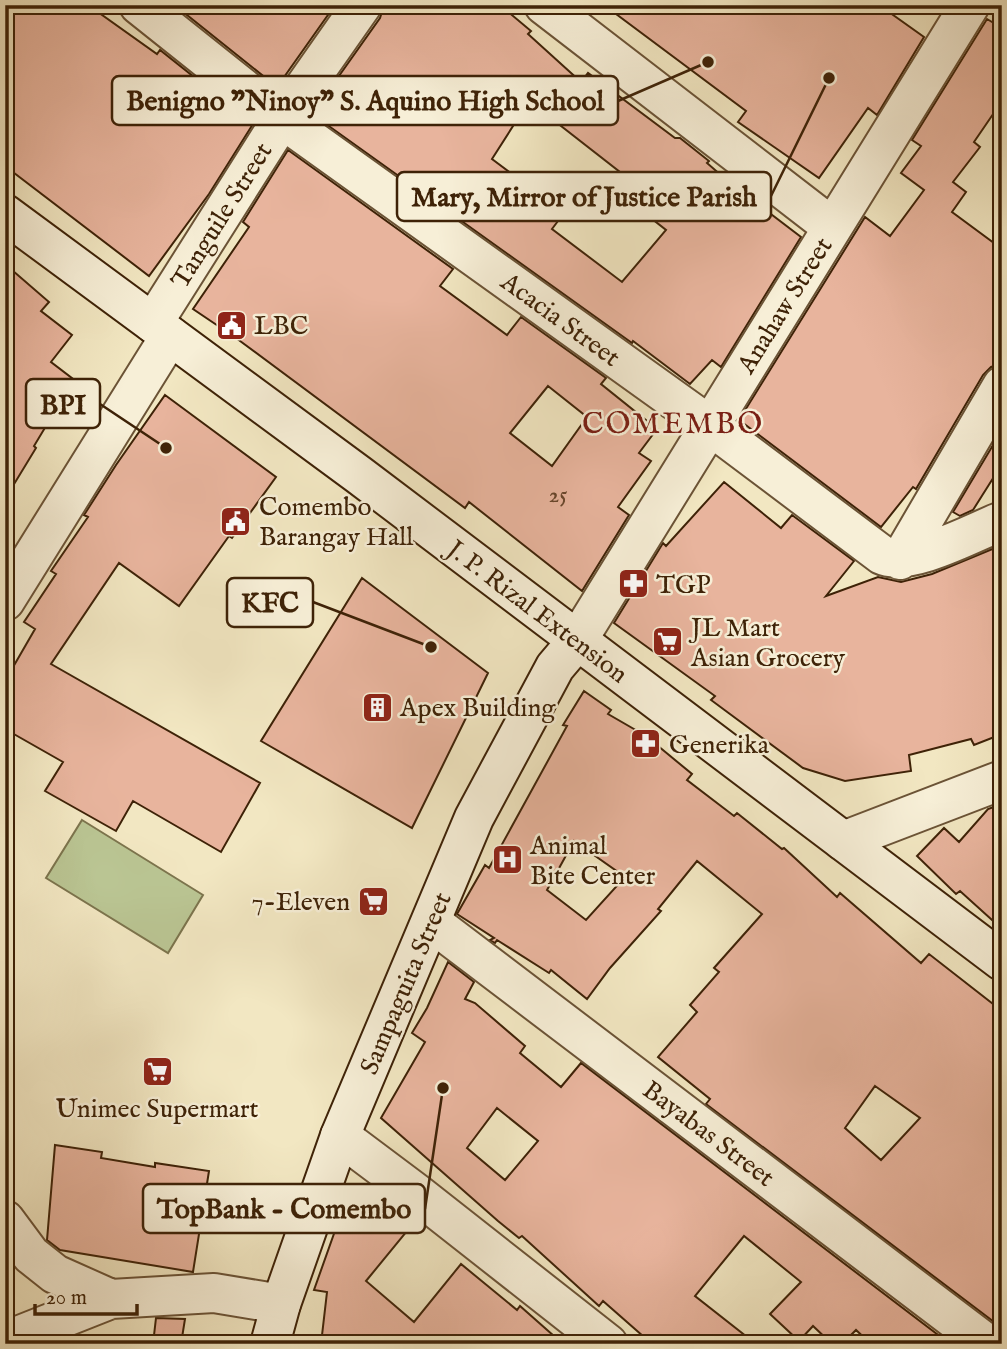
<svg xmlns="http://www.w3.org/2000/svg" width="1007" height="1349" viewBox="0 0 1007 1349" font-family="'IM FELL English',serif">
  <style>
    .green { fill: #bac593; stroke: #7c744d; stroke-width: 2 }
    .building { fill: #e8b49d; stroke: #3e2207; stroke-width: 2; fill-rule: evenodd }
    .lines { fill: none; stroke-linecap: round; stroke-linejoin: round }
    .street-casing { stroke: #6b5336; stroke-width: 42 }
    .secondary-casing { stroke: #3e2207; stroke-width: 42 }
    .street { stroke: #f7efd7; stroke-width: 38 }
    .secondary { stroke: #f7efd7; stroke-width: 38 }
    .labels { text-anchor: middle; stroke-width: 5; stroke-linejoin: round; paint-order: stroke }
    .number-label { font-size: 23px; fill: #68462c }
    .street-label { font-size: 26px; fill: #3e2207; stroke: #f7efd7 }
    .poi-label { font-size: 26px; fill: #3e2207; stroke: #f7efd7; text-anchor: start }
    .quarter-label { font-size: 30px; letter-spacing: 2px; fill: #7a1f14; stroke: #f7efd7 }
    .leader { fill: none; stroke: #3e2207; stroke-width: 2.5 }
    .callout-dot { fill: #3e2207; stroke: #f7efd7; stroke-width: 2.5 }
    .callout { fill: #f7efd7; stroke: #3e2207; stroke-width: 2.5 }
    .callout-label { font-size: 28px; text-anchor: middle; font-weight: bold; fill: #3e2207 }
  </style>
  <rect width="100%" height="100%" fill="#f2e7c2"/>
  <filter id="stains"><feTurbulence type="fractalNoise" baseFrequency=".00286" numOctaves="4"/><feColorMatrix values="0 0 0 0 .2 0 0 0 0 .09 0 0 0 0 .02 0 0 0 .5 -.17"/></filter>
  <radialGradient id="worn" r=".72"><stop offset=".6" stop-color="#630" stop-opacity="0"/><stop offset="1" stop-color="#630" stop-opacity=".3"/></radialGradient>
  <path class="green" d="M82 820 203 895 168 953 46 878Z"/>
  <path class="building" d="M5 5H88L157 54 160 50 253 124 209 194 149 276 5 166Z
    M194 5H335L277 87 187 15Z
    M384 5H500L531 31 528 34 581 82 588 73 675 138H680L709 161 707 163 730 183 801 237 721 367 712 360 690 384 633 341 632 343 312 114 380 18ZM529 101 625 176 614 189 666 230 622 282 552 229 564 213 492 159Z
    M604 5H879L924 37 877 115 868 108 819 178 738 122 746 111Z
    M987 19 1002 28V101L974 142 980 147 953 182 966 192 952 212 1002 249V364L991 367 983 375 916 489 913 487 881 527 739 420 865 217 890 236 924 190 901 173 921 146 912 140Z
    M288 150 453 269 440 286 507 335 521 317 606 378 601 384 657 429 639 453 651 461 618 507 629 515 582 591 469 502 465 508 236 338 193 309 249 227 243 222ZM548 386 587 417 552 466 510 433Z
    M5 264 49 302 41 311 72 335 51 362 77 382 61 401 34 446 36 448 5 499Z
    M165 395 276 477 232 538 229 536 179 606 119 563 51 664 260 783 221 852 133 801 116 831 45 791 63 762 5 729V681L35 629 24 622 56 574 51 571 88 517 84 515 116 465Z
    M1002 430V464L973 510 960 516 953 512Z
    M724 482 781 528 792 515 854 561 826 596 878 577 901 582 932 574 1002 545V734L974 745 971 739 909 755 911 771 845 781 803 768 711 700 715 696 614 623 663 543 666 546Z
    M362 578 488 673 412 828 261 741Z
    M584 691 611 710 608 714 646 736 692 774 687 780 734 816 737 813 782 849 784 848 837 897 840 893 921 963 929 954 1002 1011V1328L706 1104 710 1099 658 1057 697 1012 690 1005 719 972 714 968 762 914 697 861 658 909 661 911 610 968 587 999 551 970 549 973 497 940 495 943 490 940 494 938 457 914 485 865 489 868 567 726 563 725ZM574 841 625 877 586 920 547 890ZM875 1086 920 1118 881 1160 845 1128Z
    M1002 804V929L960 891 956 894 917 856 944 828 959 842 988 809Z
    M448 962 474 982 465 999 475 1003 525 1046 520 1053 561 1087 581 1063 950 1344H871L856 1330 842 1344H832L813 1326 799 1341 770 1314 801 1282 744 1236 695 1296 756 1344H652L603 1301 599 1306 522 1236 519 1238 498 1221 381 1118 425 1042 412 1033 427 1008ZM497 1108 538 1141 505 1180 467 1148Z
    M55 1145 102 1152 101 1158 155 1167V1163L209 1171 193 1272 60 1250 47 1240Z
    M365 1186 412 1225 366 1281 414 1322 461 1264 517 1310 520 1306 563 1344H321L327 1292 314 1290 341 1214Z
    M156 1318 185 1319 181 1344H153Z"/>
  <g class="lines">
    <defs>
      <path id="street" d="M139 5 282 119 709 425 882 555C909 568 974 532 1002 521
        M544 5 832 227
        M153 323 282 119 362 5
        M900 560 1002 386
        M5 601 170 336
        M577 641 970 5
        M843 841 1002 780
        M431 922 987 1344
        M340 1136 416 1193 608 1344
        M5 1220 31 1255 55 1274 111 1299 214 1293 281 1304
        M5 1341 111 1299"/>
      <path id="secondary" d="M5 214 359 475 1002 961
        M270 1344 281 1304 340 1136 474 818 555 667 577 641"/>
    </defs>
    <use href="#street" class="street-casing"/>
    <use href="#secondary" class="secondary-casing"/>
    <use href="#street" class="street"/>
    <use href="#secondary" class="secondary"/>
  </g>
  <defs>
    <symbol id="civic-square" viewBox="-11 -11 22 22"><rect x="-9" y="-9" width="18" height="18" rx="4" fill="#8f2418" stroke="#f7efd7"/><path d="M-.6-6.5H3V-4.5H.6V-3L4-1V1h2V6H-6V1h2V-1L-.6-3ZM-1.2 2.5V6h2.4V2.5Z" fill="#fff"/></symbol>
    <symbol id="pharmacy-square" viewBox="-11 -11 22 22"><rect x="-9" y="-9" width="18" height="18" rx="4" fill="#8f2418" stroke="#f7efd7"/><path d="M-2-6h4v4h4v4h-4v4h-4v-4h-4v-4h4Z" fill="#fff"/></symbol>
    <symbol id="supermarket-square" viewBox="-11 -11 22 22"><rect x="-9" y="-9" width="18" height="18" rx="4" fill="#8f2418" stroke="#f7efd7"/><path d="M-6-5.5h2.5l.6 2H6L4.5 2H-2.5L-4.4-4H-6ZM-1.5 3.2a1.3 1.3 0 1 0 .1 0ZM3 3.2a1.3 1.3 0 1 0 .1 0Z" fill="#fff"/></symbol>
    <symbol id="building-square" viewBox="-11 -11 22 22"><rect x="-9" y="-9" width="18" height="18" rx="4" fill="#8f2418" stroke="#f7efd7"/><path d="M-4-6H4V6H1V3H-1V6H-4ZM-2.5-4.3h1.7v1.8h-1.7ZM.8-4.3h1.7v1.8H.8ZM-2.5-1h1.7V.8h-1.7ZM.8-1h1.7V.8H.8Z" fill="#fff"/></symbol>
    <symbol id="hospital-square" viewBox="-11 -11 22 22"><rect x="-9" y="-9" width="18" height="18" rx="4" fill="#8f2418" stroke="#f7efd7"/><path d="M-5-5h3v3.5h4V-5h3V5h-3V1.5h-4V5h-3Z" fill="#fff"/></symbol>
  </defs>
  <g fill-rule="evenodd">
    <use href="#civic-square" x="214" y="308" width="35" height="35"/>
    <use href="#civic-square" x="218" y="504" width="35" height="35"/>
    <use href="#pharmacy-square" x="616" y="566" width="35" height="35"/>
    <use href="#supermarket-square" x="650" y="624" width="35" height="35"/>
    <use href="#building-square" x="360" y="690" width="35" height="35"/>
    <use href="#pharmacy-square" x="628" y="726" width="35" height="35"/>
    <use href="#hospital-square" x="490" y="842" width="35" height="35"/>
    <use href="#supermarket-square" x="356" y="884" width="35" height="35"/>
    <use href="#supermarket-square" x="140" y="1054" width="35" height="35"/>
  </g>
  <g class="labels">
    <g class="number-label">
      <text x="558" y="502">25</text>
    </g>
    <g class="street-label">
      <text transform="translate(221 215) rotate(-58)" y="9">Tanguile Street</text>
      <text transform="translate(784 305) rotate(-58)" y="9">Anahaw Street</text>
      <text transform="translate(561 319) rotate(36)" y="9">Acacia Street</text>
      <text transform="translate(538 611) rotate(37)" y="9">J. P. Rizal Extension</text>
      <text transform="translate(405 983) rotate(-67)" y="9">Sampaguita Street</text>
      <text transform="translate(709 1133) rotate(37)" y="9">Bayabas Street</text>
    </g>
    <g class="poi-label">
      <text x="254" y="334">LBC</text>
      <text x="259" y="515">Comembo<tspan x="259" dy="30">Barangay Hall</tspan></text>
      <text x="656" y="593">TGP</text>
      <text x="691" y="636">JL Mart<tspan x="691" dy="30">Asian Grocery</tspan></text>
      <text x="400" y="716">Apex Building</text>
      <text x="669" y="753">Generika</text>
      <text x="530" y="854">Animal<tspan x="530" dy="30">Bite Center</tspan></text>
      <text x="350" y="910" text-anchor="end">7-Eleven</text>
      <text x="157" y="1117" text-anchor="middle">Unimec Supermart</text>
    </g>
    <g class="quarter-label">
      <text x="673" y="433">COMEMBO</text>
    </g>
  </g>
  <path class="leader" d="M708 62L618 101M829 78L771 196M166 448L100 404M431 647L313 602M443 1088L425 1209"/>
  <g class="callout-dot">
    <circle cx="708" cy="62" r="7"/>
    <circle cx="829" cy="78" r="7"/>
    <circle cx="166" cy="448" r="7"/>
    <circle cx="431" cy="647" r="7"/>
    <circle cx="443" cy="1088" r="7"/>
  </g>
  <g class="callout">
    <rect x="112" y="76" width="506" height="49" rx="7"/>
    <rect x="397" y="172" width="374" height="49" rx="7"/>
    <rect x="26" y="379" width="74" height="49" rx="7"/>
    <rect x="227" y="578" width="86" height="49" rx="7"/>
    <rect x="143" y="1184" width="282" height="49" rx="7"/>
  </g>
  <g class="callout-label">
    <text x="365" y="110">Benigno "Ninoy" S. Aquino High School</text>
    <text x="584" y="206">Mary, Mirror of Justice Parish</text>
    <text x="63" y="414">BPI</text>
    <text x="270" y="612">KFC</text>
    <text x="284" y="1218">TopBank - Comembo</text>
  </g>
  <rect width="1007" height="1349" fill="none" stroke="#f2e7c2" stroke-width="28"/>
  <rect x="7" y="7" width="993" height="1335" fill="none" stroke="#3e2207" stroke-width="3.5"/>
  <rect x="14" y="14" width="979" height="1321" fill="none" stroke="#3e2207" stroke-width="2"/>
  <path d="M35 1304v10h102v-10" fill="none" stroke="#3e2207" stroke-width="3.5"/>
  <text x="46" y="1304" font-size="21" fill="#3e2207" stroke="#f7efd7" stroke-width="5" paint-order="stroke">20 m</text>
  <rect width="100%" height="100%" filter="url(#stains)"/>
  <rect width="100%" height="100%" fill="url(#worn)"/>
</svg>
